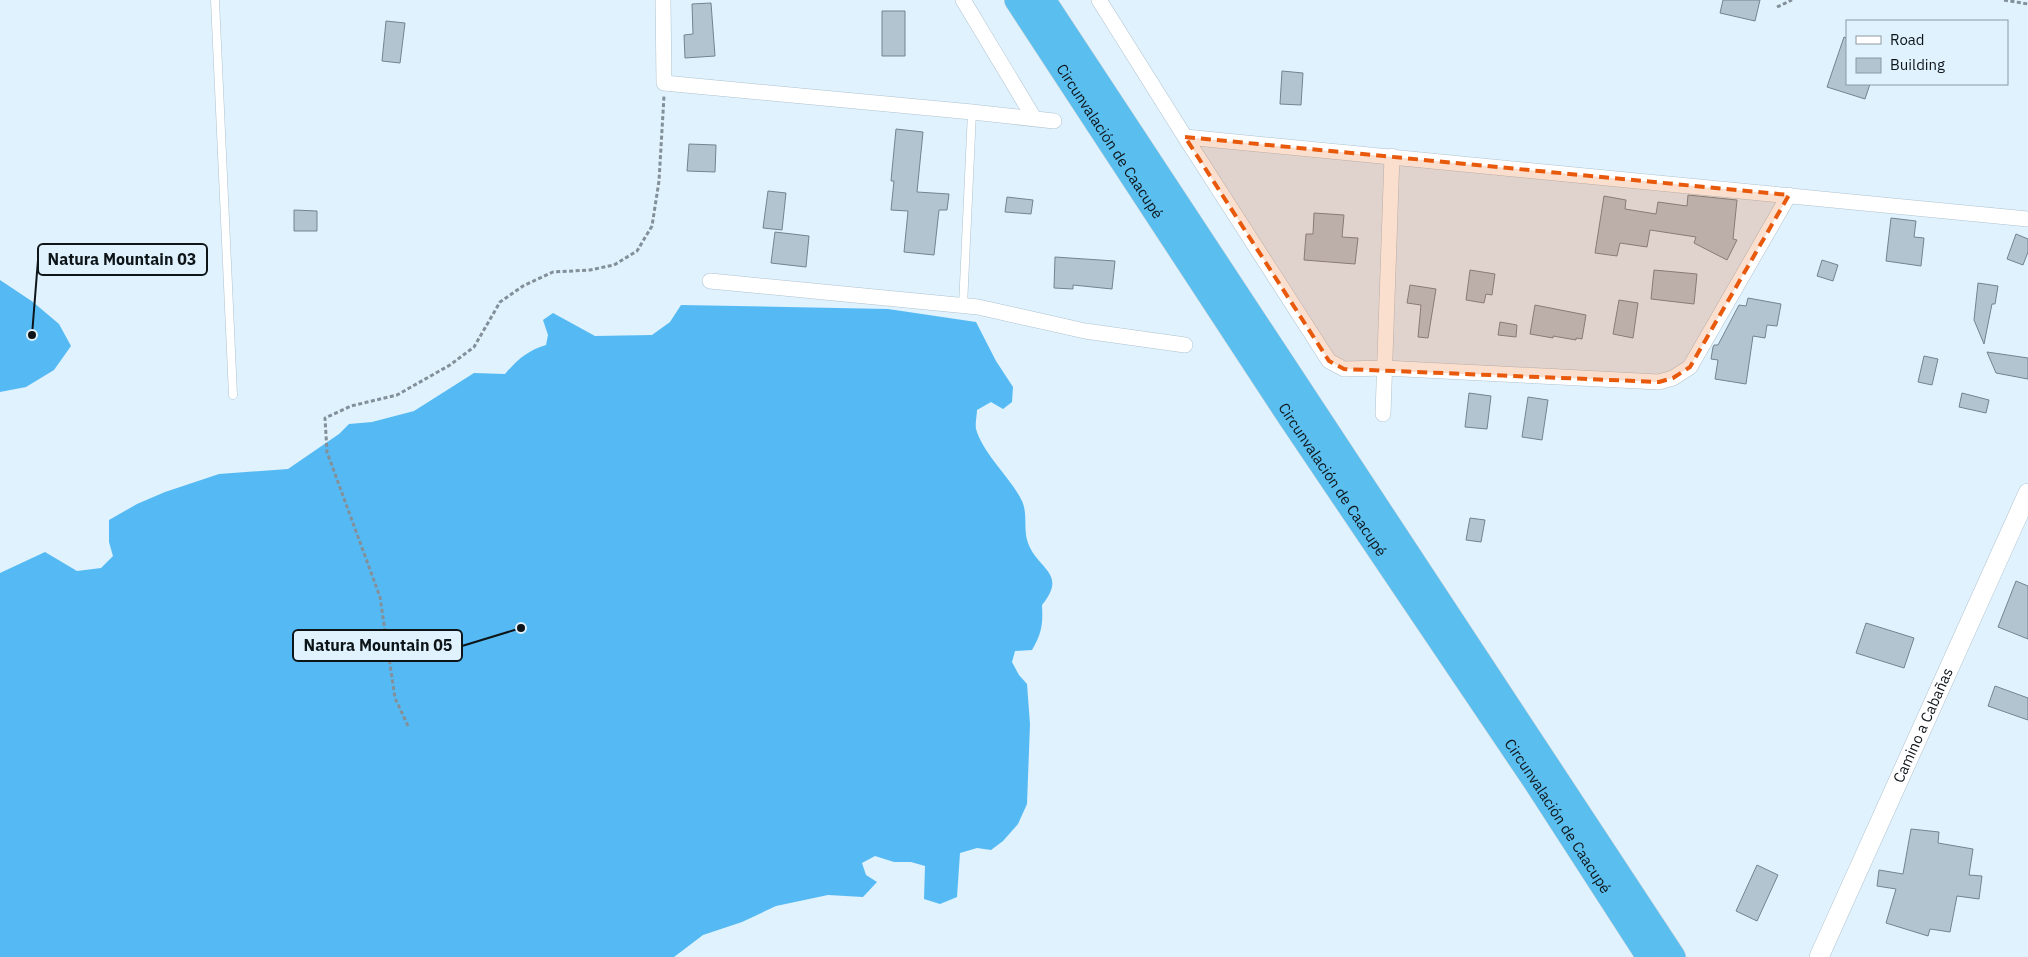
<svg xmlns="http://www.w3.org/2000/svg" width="2028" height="957" viewBox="0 0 2028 957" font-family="'IBM Plex Sans',sans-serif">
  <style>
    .forest { fill: #55baf3 }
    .building { fill: #b2c4d0; stroke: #72848f }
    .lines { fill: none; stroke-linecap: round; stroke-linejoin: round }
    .service-casing { stroke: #afc2ce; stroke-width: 9 }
    .minor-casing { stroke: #afc2ce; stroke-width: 16 }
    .tertiary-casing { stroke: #afc2ce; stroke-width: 20 }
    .trunk-casing { stroke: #d4d5d6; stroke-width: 26 }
    .path { stroke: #839099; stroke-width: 3; stroke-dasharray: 4 2.5; stroke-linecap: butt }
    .service { stroke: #fff; stroke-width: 8 }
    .minor { stroke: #fff; stroke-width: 15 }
    .tertiary { stroke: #fff; stroke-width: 19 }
    .trunk { stroke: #5abeef; stroke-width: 25 }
    .marked { fill: #e8590c; fill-opacity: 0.2; stroke: #e8590c; stroke-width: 4; stroke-dasharray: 10 6; stroke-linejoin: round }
    .labels { text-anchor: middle; stroke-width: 5; stroke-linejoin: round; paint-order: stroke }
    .street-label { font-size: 15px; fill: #0e1519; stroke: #dff2fe }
    .leader { fill: none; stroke: #0e1519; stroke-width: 2 }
    .callout-dot { fill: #0e1519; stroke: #dff2fe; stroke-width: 2 }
    .callout { fill: #dff2fe; stroke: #0e1519; stroke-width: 2 }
    .callout-label { font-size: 16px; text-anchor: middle; font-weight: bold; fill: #0e1519 }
  </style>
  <rect width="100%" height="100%" fill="#dff2fe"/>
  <path class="forest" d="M0 280 33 302 59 324 71 346 54 370 26 387 0 392Z
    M681 305 888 309 976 322 996 361 1013 387 1012 402 1003 409 991 402 977 410C977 415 975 423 976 429 983 454 1011 478 1022 501 1028 514 1023 529 1028 543 1038 570 1068 573 1042 605 1043 624 1042 633 1032 650L1015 651 1012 662 1019 675 1027 684 1030 724 1027 804 1018 824 1003 841 991 850 977 848 960 853 957 897 940 904 924 899 925 866 911 862H894L875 856 862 863 866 875 877 882 863 897 828 895 776 906 742 922 703 935 674 957H0V573L45 552 77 571 101 568 113 556 109 542V520L137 504 165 492 219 474 288 469 339 434 349 424 372 422 414 411 474 373 505 374C517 360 528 350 546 345L548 335 543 320 553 313 595 336 652 335 670 322Z"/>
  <path class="building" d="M1723 0H1760L1755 21 1720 13Z
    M711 3 715 56 685 58 684 35 693 34 692 4Z
    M882 11H905V56H882Z
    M386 21 405 23 400 63 382 61Z
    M1844 37 1847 38V84H1870L1865 99 1827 87Z
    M1282 71 1303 73 1301 105 1280 104Z
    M896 129 923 132 917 192 949 194 947 210H939L934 255 904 252 908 211 891 210 894 181H891Z
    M689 144 716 145 715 172 687 171Z
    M768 191 786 193 782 230 763 228Z
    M1688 195 1737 200 1733 239 1737 240 1727 260 1694 243 1696 237 1650 230 1647 247 1620 243 1617 256 1595 253 1604 196 1626 200 1625 209 1656 214 1658 202 1687 206Z
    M1007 197 1033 200 1031 214 1005 212Z
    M294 210 317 211V231H294Z
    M1314 213 1344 215 1342 237 1358 238 1355 264 1304 260 1306 234H1313Z
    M1891 218 1916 221 1914 237 1924 238 1921 266 1886 261Z
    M775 232 809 236 806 267 771 263Z
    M2016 234 2028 239V252L2023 265 2007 259Z
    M1055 257 1115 261 1112 289 1073 285V289L1054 288Z
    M1822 260 1838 265 1833 281 1817 276Z
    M1470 270 1495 274 1492 295 1486 294 1484 303 1466 300Z
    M1654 270 1697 274 1694 304 1651 299Z
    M1978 283 1998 286 1995 304H1992L1984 344 1974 320Z
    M1410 285 1436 289 1428 338 1418 337 1421 305 1407 303Z
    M1748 298 1781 304 1777 326 1767 325 1765 338 1753 336 1746 384 1715 379 1718 360 1711 359 1713 347 1714 345H1718L1739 305 1746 306Z
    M1619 300 1638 303 1633 338 1613 334Z
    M1535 305 1586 315 1582 339 1576 338V340L1553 336V338L1530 334Z
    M1500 322 1517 325 1516 337 1498 335Z
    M1987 352 2028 358V379L1996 373Z
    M1924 356 1938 359 1932 385 1918 382Z
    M1469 393 1491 396 1487 429 1465 427Z
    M1962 393 1989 400 1986 413 1959 407Z
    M1528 397 1548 400 1542 440 1522 437Z
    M1470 518 1485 520 1481 542 1466 540Z
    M2016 581 2028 586V639L1998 627Z
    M1866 623 1914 638 1904 668 1856 653Z
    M1995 686 2028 698V720L1988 706Z
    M1911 829 1939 832 1938 843 1973 849 1969 875 1982 876 1979 899 1957 896 1950 932 1930 929 1928 936 1886 923 1896 889 1877 886 1879 870 1903 874Z
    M1757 865 1778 875 1757 921 1736 911Z"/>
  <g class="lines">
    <defs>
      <path id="service" d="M215 0 233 395
        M963 306 972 112"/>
      <path id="minor" d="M663 0 664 83 972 112 1054 121
        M963 0 1034 118
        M1099 0 1185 137 1329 361 1344 369 1384 368 1659 382 1673 378 1690 367 1789 195
        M1185 137 2028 219
        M710 281 978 307 1085 331 1185 345
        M1383 414 1392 156"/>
      <g id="tertiary">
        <path id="s1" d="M1819 957 2028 493"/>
      </g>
      <g id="trunk">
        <path id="s2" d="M1017 0 1290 417 1536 782 1649 957"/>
        <path d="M1043 0 1673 957"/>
      </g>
    </defs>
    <use href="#service" class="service-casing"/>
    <use href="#minor" class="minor-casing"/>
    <use href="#tertiary" class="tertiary-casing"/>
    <use href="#trunk" class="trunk-casing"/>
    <path class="path" d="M2004 0 2028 4
      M1777 7 1792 0
      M408 726 395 698 380 597 327 452 325 418 351 406 397 395 450 365 474 347 500 302 523 286 553 272 590 270 614 265 637 251 652 226 659 181 664 96"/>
    <use href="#service" class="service"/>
    <use href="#minor" class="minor"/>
    <use href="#tertiary" class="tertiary"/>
    <use href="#trunk" class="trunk"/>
  </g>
  <path class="marked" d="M1185 137 1789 195 1690 367 1673 378 1659 382 1344 369 1329 361Z"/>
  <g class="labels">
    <g class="street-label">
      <text dy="5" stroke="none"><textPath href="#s2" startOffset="169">Circunvalación de Caacupé</textPath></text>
      <text dy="5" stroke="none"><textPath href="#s2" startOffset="574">Circunvalación de Caacupé</textPath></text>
      <text dy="5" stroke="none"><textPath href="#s1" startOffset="254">Camino a Cabañas</textPath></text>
      <text dy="5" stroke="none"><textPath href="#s2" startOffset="979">Circunvalación de Caacupé</textPath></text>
    </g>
  </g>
  <path class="leader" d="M32 335L38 260M521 628L462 646"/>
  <g class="callout-dot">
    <circle cx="32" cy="335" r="5"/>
    <circle cx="521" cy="628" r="5"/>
  </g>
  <g class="callout">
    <rect x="38" y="244" width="169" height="31" rx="5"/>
    <rect x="293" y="630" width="169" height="31" rx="5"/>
  </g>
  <g class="callout-label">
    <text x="122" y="265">Natura Mountain 03</text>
    <text x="378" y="651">Natura Mountain 05</text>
  </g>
  <rect x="1846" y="20" width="162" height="65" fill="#dff2fe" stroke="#8b9aa2"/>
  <rect x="1856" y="36" width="25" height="8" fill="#ffffff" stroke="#8b9aa2"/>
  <text x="1890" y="45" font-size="15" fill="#0e1519">Road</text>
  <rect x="1856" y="58" width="25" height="15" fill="#b2c4d0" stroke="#8b9aa2"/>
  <text x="1890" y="70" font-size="15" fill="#0e1519">Building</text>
</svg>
